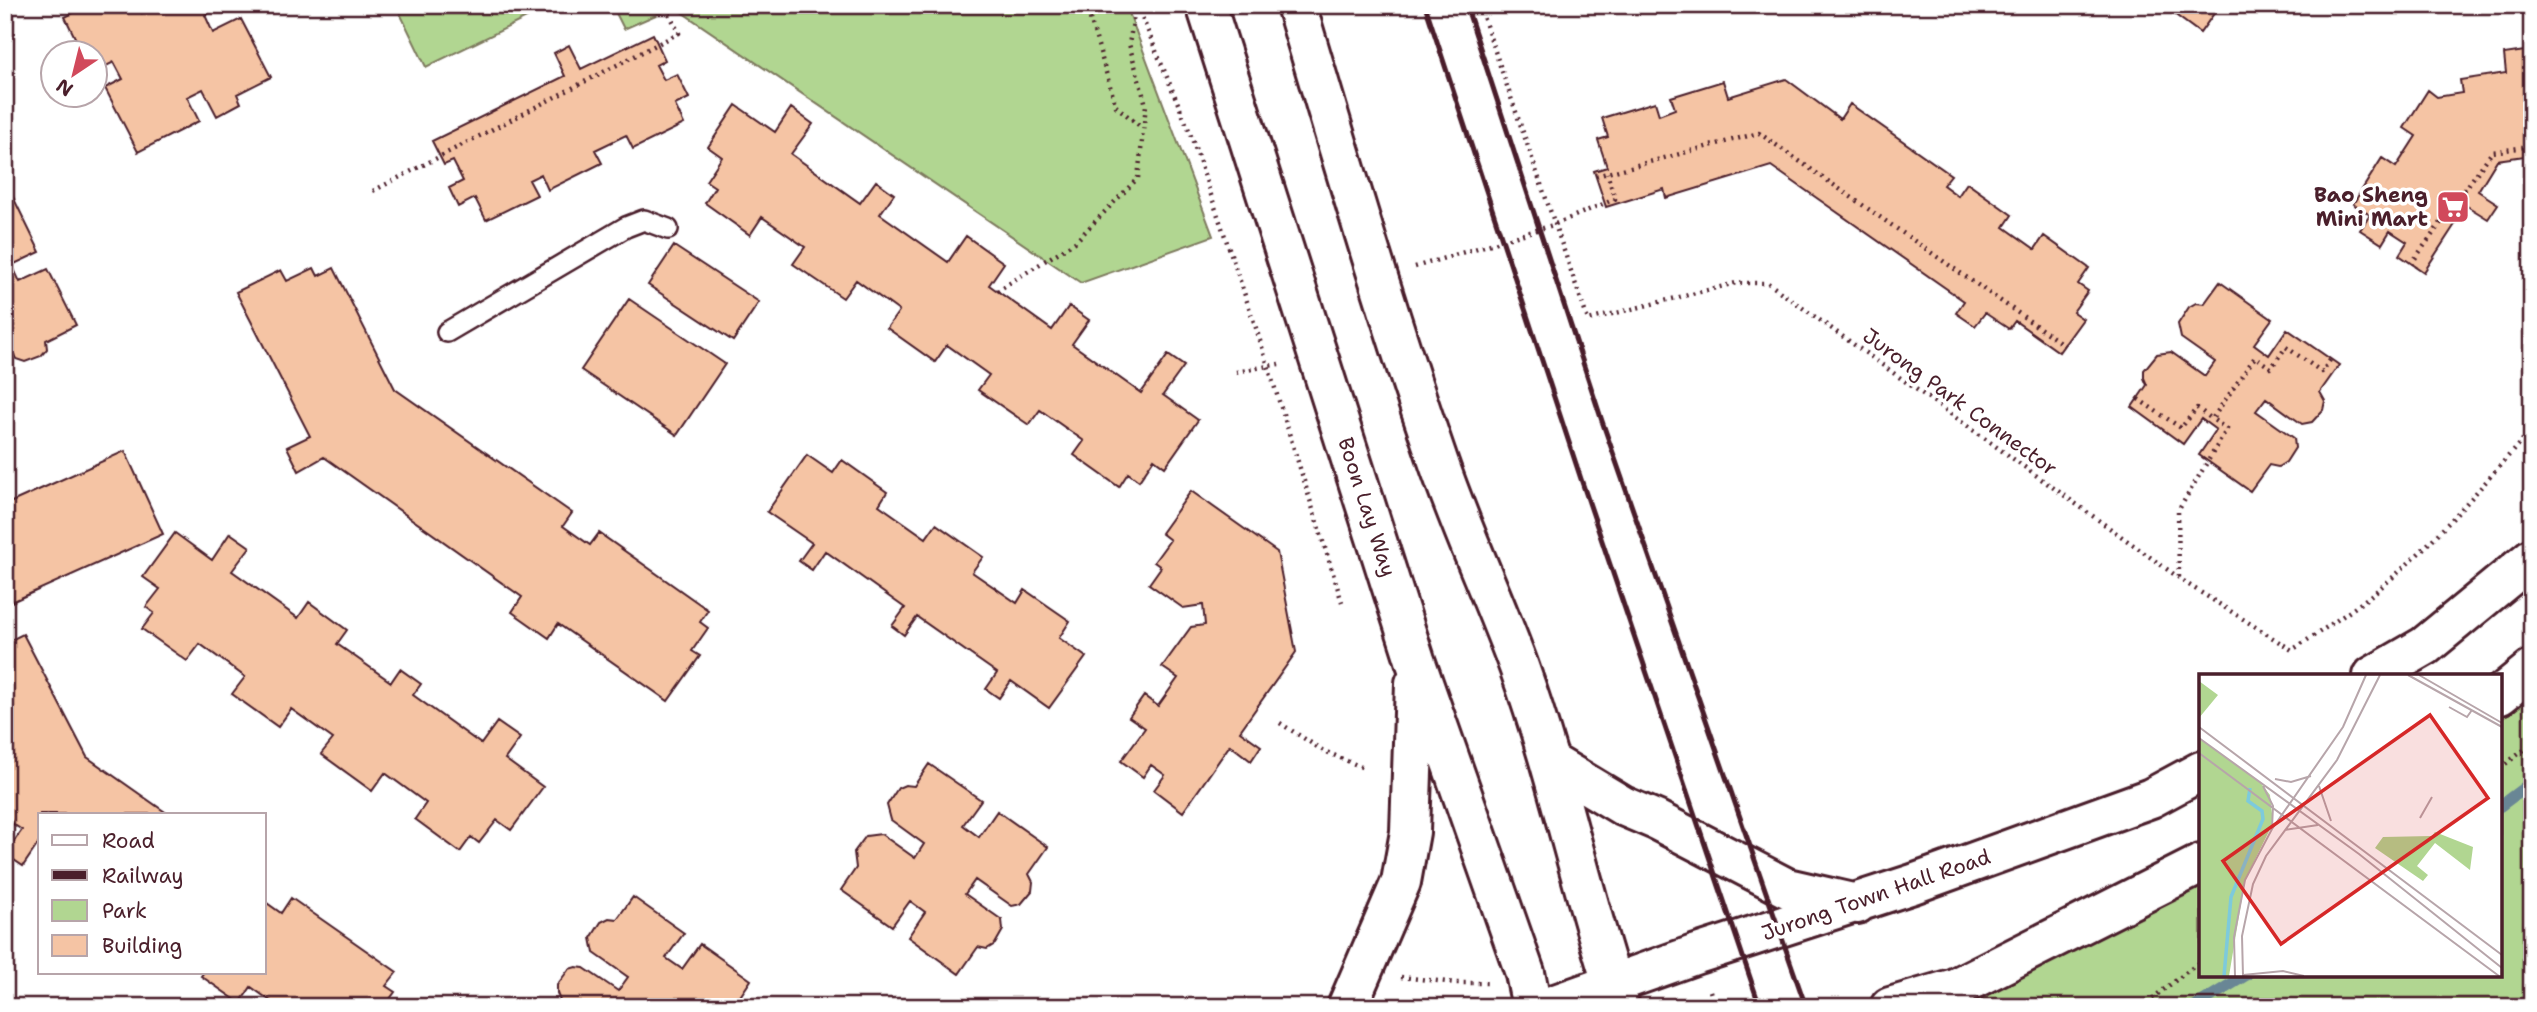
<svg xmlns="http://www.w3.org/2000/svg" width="2537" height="1012" viewBox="0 0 2537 1012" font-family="'Shantell Sans',sans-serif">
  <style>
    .green { fill: #b1d691; stroke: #7e7a5e; stroke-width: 2 }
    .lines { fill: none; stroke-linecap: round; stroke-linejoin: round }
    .stream { stroke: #698695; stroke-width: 12 }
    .building { fill: #f5c4a4; stroke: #4a1f2b; stroke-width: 2 }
    .lane-casing { stroke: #4a1f2b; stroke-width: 24 }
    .primary-casing { stroke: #4a1f2b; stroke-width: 44 }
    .path { stroke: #4a1f2b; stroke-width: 4.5; stroke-dasharray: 2 5; stroke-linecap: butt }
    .lane { stroke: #fff; stroke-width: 19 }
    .primary { stroke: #fff; stroke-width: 38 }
    .rail { stroke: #4a1f2b; stroke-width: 5 }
    .labels { text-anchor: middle; stroke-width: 7; stroke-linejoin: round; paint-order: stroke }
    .poi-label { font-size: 21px; font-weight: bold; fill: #4a1f2b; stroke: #fff; text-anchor: end }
    .street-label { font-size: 21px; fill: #4a1f2b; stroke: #fff }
    .inset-river { fill: none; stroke: #7dcadc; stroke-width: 3.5 }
    .inset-road { fill: none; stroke: #b7a5aa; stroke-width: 2 }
    .view { fill: #d62828; fill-opacity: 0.15; stroke: #d62828; stroke-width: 3.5 }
    .inset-edge { fill: none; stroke: #4a1f2b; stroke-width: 3.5 }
  </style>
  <rect width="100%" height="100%" fill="#fff"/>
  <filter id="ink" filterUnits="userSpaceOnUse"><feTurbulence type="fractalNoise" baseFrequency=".0143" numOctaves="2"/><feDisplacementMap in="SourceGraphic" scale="14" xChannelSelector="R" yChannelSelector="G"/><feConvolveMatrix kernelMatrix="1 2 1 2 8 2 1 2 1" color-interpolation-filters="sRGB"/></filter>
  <g filter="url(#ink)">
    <path class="green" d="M396 5H553L426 67Z
      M612 5H1126L1213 236 1081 283 674 7 624 29Z
      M2532 669V1007H1935L2201 864V975H2500V695Z"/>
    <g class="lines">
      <path class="stream" d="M2500 806 2532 782
        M2194 1007 2246 975"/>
    </g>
    <path class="building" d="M89 5H139L142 13 157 5H224L205 15 213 33 241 19 271 77 237 94 241 103 217 116 203 89 187 97 199 121 138 152 105 88 123 79 114 62 94 72V52H82L65 17Z
      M2162 5H2220L2200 33Z
      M653 34 665 60 656 65 664 80 677 74 689 98 675 105 684 124 633 149 626 135 595 150 602 163 548 190 541 174 529 180 537 195 486 220 475 198 458 207 449 188 463 181 453 161 444 165 432 141 565 76 554 53 569 45 581 69Z
      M2532 50V155L2497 160 2478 191 2498 204 2488 219 2467 206 2424 272 2399 255 2407 242 2390 231 2382 244 2360 230 2370 215 2353 204 2382 158 2396 167 2416 136 2404 128 2428 90 2437 97 2462 93 2460 80 2506 73 2504 54Z
      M1786 79 1840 119 1850 104 1951 175 1943 185 1958 196 1967 183 2012 215 2004 227 2035 249 2044 236 2089 268 2078 284 2088 291 2073 312 2083 319 2059 352 2015 321 2009 329 1985 313 1975 326 1956 313 1964 301 1771 166 1666 198 1664 189 1606 207 1594 171 1607 167 1598 140 1608 137 1602 118 1655 102 1659 115 1675 109 1671 97 1723 81 1728 97Z
      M736 105 775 132 791 108 813 124 791 154 860 203 876 181 894 194 880 214 948 262 966 236 1004 263 989 285 1052 330 1069 306 1089 320 1072 344 1141 393 1168 355 1184 366 1163 395 1198 420 1165 467 1154 459 1139 481 1128 473 1119 487 1074 455 1084 441 1040 410 1029 425 978 390 989 375 947 345 935 362 887 328 899 311 856 280 843 298 793 264 805 247 762 217 750 235 705 203 715 187 706 181 722 157 708 147Z
      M12 195 40 252 12 265 20 282 48 269 76 325 46 340 47 349 41 356 25 362 16 359 5 338V199Z
      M674 246 759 302 733 341 648 285Z
      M314 268 318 276 334 268 395 389 572 513 563 526 590 545 599 533 708 610 700 622 708 628 692 651 700 656 668 701 558 624 549 638 512 612 522 597 324 457 299 471 287 447 310 436 236 292 281 270 287 281Z
      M2220 282 2272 319 2254 344 2269 355 2287 329 2339 365 2320 392 2325 401 2323 410 2312 422 2302 424 2266 398 2256 411 2294 438 2295 448 2286 462 2278 467 2269 465 2250 491 2199 455 2216 430 2201 419 2183 444 2132 407 2147 385 2144 378V370L2157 354 2171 352 2205 376 2215 362 2181 338 2178 324 2189 307 2196 303 2204 304Z
      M629 299 725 364 677 435 581 370Z
      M125 451 163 534 5 605V505Z
      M807 455 833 473 842 460 887 492 879 505 926 538 936 524 983 557 972 572 1017 603 1025 590 1070 621 1059 638 1086 657 1049 708 1011 681 999 698 986 689 997 673 917 617 904 635 892 626 905 608 825 551 812 570 799 561 812 543 767 512Z
      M1191 491 1277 552 1296 652 1240 731 1261 746 1251 761 1230 745 1183 812 1154 790 1165 775 1151 765 1143 777 1121 761 1145 728 1129 717 1144 696 1158 706 1178 678 1162 667 1191 627 1205 625 1203 605 1183 608 1149 584 1161 567 1154 562 1170 540 1161 533Z
      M175 533 212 560 230 533 250 547 232 571 298 618 309 602 347 630 337 644 391 682 400 669 421 684 413 695 481 744 497 722 520 738 505 759 543 787 511 830 497 820 479 843 471 837 460 852 415 819 426 803 385 773 372 791 321 754 333 739 291 709 278 727 232 694 245 677 200 644 187 661 142 629 154 613 146 607 160 589 143 577Z
      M23 634 87 757 168 814H40V846L38 844 23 866 5 854 22 830 13 824 5 809V635L9 641Z
      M929 764 981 800 963 825 979 837 997 811 1048 847 1029 874 1033 882 1032 891 1021 904 1012 906 975 880 965 894 1002 920 1003 930 995 944 987 949 978 947 959 974 908 937 925 912 910 901 892 926 841 890 856 868 854 852 866 836 881 834 915 858 924 844 891 820 887 805 898 788 905 785 914 786Z
      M633 897 684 933 666 958 682 969 700 944 751 980 733 1007H556L560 1001 557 993V985L569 969 576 967 584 968 618 991 628 977 594 953 591 938 601 922 609 918 617 919Z
      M291 898 397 972 386 986 395 992 384 1007H279L251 987 240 1003 201 976 204 972H264V901L281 913Z"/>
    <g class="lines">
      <defs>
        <path id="lane" d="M447 332 626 227 644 220 668 229"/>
        <path id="primary" d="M1206 5 1415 660 1525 973 1532 1007
          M1296 5C1341 156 1385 307 1436 455 1460 527 1493 596 1519 667 1559 778 1582 895 1620 1007
          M2373 676 2425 646 2532 558
          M2500 695 2532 669
          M1550 762 1623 806 1656 820 1787 888 1857 904
          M1347 1007 1401 882 1410 832 1415 683
          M1547 1007 1697 954 1913 884 2151 798 2201 771
          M1890 1007 1955 988 2201 864"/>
      </defs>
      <use href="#lane" class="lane-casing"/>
      <use href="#primary" class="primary-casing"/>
      <path class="path" d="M1086 5 1116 106 1142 128
        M1137 5 1189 130 1257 331 1342 602
        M1479 5 1588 320 1736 283H1768L2189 585 2292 650C2326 628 2361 605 2392 578 2443 533 2487 480 2532 429
        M1596 176 1759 133 2064 345
        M373 191 679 33 665 5
        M2411 264 2492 152 2532 146
        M1415 267 1553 225 1615 199 1607 173
        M997 291 1075 242 1138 178 1146 105 1129 44 1136 5
        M1236 372 1279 364
        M2138 399 2181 428 2197 408 2212 419 2255 357 2271 368 2286 347 2322 372 2330 360
        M2179 577 2178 511 2227 429 2212 419
        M1280 723 1322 750 1366 769
        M2500 768 2532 744
        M1401 977 1456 983H1487
        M1710 991 1715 1007
        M457 1002 463 1007
        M1295 1007 1298 1005
        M2141 1007 2201 961"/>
      <use href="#lane" class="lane"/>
      <use href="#primary" class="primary"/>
      <path class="rail" d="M1425 5 1581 479 1760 1007
        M1466 5 1602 421 1806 1007"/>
    </g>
  </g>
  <defs>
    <symbol id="supermarket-square" viewBox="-11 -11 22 22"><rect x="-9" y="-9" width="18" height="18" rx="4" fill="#d1495b" stroke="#fff"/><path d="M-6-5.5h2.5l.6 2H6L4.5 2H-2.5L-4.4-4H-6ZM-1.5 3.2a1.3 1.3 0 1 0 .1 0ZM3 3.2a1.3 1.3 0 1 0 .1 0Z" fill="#fff"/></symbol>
  </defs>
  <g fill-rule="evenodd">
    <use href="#supermarket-square" x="2434" y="188" width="38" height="38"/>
  </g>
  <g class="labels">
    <g class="poi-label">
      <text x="2428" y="202">Bao Sheng<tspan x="2428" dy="24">Mini Mart</tspan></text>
    </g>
    <g class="street-label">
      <text transform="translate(1960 402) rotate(36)" y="7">Jurong Park Connector</text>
      <text transform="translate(1367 507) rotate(72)" y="7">Boon Lay Way</text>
      <text transform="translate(1876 895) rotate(-19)" y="7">Jurong Town Hall Road</text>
    </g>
  </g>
  <g transform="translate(2199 674)">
    <rect width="303" height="303" fill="#fff"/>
    <path d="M0 7 19 21 0 44ZM0 64 61 108 71 121 74 149 46 206 30 302H0ZM236 158 274 173 271 196 236 169 218 192 229 201 224 207 176 174 184 163 233 162Z" fill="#b1d691"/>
    <path class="inset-river" d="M25 302 32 223 64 145 63 137 49 127 51 114"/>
    <path class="inset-road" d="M209 1 303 53M220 1 303 49M250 33 268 43 273 36M0 53 303 281M0 64 160 180 303 294M0 79 300 302M76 105 92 108 112 102M64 112 74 132 73 154M120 112 132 147M221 144 233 123M86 156 119 151M44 301 84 297 105 302M36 302 35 263 46 206 73 155 144 53 167 1M44 302 43 262 54 210 67 182 138 86 181 1"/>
    <path class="view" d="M231 41 289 124 82 270 24 187Z"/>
    <rect width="303" height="303" class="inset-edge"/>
  </g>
  <rect width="2537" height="1012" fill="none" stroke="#fff" stroke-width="28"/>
  <rect x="14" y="14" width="2509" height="984" fill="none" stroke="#4a1f2b" stroke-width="2.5" filter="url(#ink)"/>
  <rect x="38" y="813" width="228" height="161" fill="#ffffff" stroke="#b7a5aa" stroke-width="2"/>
  <rect x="52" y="835" width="35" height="10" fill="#ffffff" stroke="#b7a5aa" stroke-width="2"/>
  <text x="102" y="848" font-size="21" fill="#4a1f2b">Road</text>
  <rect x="52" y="870" width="35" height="10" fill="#4a1f2b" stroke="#b7a5aa" stroke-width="2"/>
  <text x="102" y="883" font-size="21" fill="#4a1f2b">Railway</text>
  <rect x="52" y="900" width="35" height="21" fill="#b1d691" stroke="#b7a5aa" stroke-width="2"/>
  <text x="102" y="918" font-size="21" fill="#4a1f2b">Park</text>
  <rect x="52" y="935" width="35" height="21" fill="#f5c4a4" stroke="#b7a5aa" stroke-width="2"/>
  <text x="102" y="953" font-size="21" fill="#4a1f2b">Building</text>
  <g transform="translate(74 74) rotate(215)"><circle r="33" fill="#ffffff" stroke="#b7a5aa" stroke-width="2"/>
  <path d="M0-5L12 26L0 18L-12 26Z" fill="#d1495b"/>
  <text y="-10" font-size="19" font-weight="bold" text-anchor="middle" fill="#4a1f2b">N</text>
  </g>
</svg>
